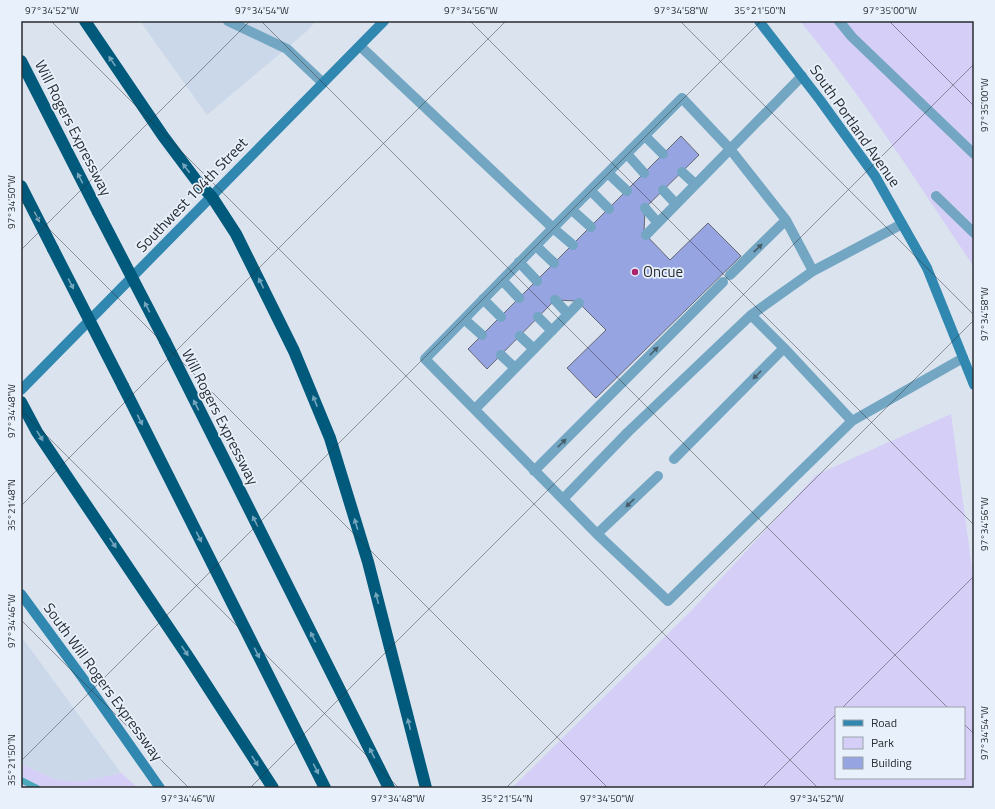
<svg xmlns="http://www.w3.org/2000/svg" width="995" height="809" viewBox="0 0 995 809" font-family="'Titillium Web',sans-serif">
  <style>
    .built { fill: #cbd8e9 }
    .green { fill: #d5cef6; fill-rule: evenodd }
    .lines { fill: none; stroke-linecap: round; stroke-linejoin: round }
    .stream { stroke: #4ca8bb; stroke-width: 6 }
    .building { fill: #96a5e2; stroke: #656873 }
    .service { stroke: #73a6c2; stroke-width: 10 }
    .secondary { stroke: #3087b0; stroke-width: 10 }
    .motorway { stroke: #015a7c; stroke-width: 12 }
    .motorway-bridge { stroke: #015a7c; stroke-width: 12 }
    .oneway { fill: #74a5bc }
    .oneway2 { fill: #475d6b }
    .ticks { fill: none; stroke: #2a2d31; stroke-width: 1; stroke-opacity: 0.45 }
    .poi-dot { fill: #ab256c; stroke: #e7f0fb; stroke-width: 1.5 }
    .labels { text-anchor: middle; stroke-width: 3.5; stroke-linejoin: round; paint-order: stroke }
    .street-label { font-size: 15px; fill: #2a2d31; stroke: #e7f0fb }
    .poi-label { font-size: 15px; fill: #2a2d31; stroke: #e7f0fb; text-anchor: start }
    .neatline { fill: none; stroke: #2a2d31; stroke-width: 1.5 }
    .ticks-label { font-size: 10px; text-anchor: middle; fill: #2a2d31 }
  </style>
  <rect width="100%" height="100%" fill="#dae3ee"/>
  <path class="built" d="M140 21H316L307 31 207 115Z
    M21 636 121 773 80 782 54 779 21 764Z"/>
  <path class="green" d="M800 21H974V267C918 184 864 98 800 21Z
    M951 414 974 583V788H512L693 609 816 475ZM836 708H964V778H836Z
    M21 764 54 779 80 782 121 773 138 788H21Z"/>
  <g class="lines">
    <path class="stream" d="M21 780 37 788"/>
  </g>
  <path class="building" d="M681 136 699 155 645 208 644 233 670 260 708 223 741 256 596 398 567 368 606 330 577 301 555 300 487 369 468 349Z"/>
  <g class="lines">
    <path class="service" d="M228 21 287 49 323 83
      M839 21 852 37 974 154
      M360 46 553 228 682 98 730 149 786 220 813 271
      M645 136 663 154
      M627 154 644 173
      M682 172 695 184
      M608 173 627 191
      M663 190 676 204
      M591 191 609 209
      M936 196 974 233
      M645 208 658 223
      M572 210 591 227
      M646 235 802 76
      M573 245 553 228 425 359 597 534 668 601 852 421
      M536 246 554 263
      M519 262 537 281
      M730 275 786 220
      M502 280 519 298
      M483 299 501 317
      M555 300 568 314
      M751 315 813 271 902 224
      M538 317 552 331
      M464 319 482 335
      M520 336 534 349
      M501 355 515 368
      M475 409 579 303
      M674 459 784 348
      M534 471 723 282
      M563 499 628 432 751 315 784 348 852 421 963 358
      M597 534 658 476"/>
    <path class="secondary" d="M759 21 820 100 875 176 927 268 974 385
      M21 390 384 21
      M21 594 82 677 160 788"/>
    <path class="motorway" d="M85 21 163 136 196 180 212 197 236 234 294 351 330 438 368 562 426 788
      M21 61 98 212
      M21 186 53 249
      M165 341 389 788
      M123 386 325 788
      M21 402 37 432 189 658 273 788"/>
    <path class="motorway-bridge" d="M98 212 165 341
      M53 249 123 386"/>
  </g>
  <defs><path id="oneway-solid" d="M-6-.8H1V-3.2L6.5 0L1 3.2V.8H-6Z"/></defs>
  <g class="oneway">
    <use href="#oneway-solid" transform="translate(112 61) rotate(-124)"/>
    <use href="#oneway-solid" transform="translate(186 168) rotate(-127)"/>
    <use href="#oneway-solid" transform="translate(80 178) rotate(-117)"/>
    <use href="#oneway-solid" transform="translate(37 217) rotate(63)"/>
    <use href="#oneway-solid" transform="translate(261 283) rotate(-116)"/>
    <use href="#oneway-solid" transform="translate(71 284) rotate(63)"/>
    <use href="#oneway-solid" transform="translate(147 307) rotate(-117)"/>
    <use href="#oneway-solid" transform="translate(315 401) rotate(-111)"/>
    <use href="#oneway-solid" transform="translate(196 405) rotate(-117)"/>
    <use href="#oneway-solid" transform="translate(140 420) rotate(63)"/>
    <use href="#oneway-solid" transform="translate(40 436) rotate(58)"/>
    <use href="#oneway-solid" transform="translate(255 521) rotate(-117)"/>
    <use href="#oneway-solid" transform="translate(356 524) rotate(-107)"/>
    <use href="#oneway-solid" transform="translate(199 537) rotate(63)"/>
    <use href="#oneway-solid" transform="translate(113 543) rotate(56)"/>
    <use href="#oneway-solid" transform="translate(377 598) rotate(-104)"/>
    <use href="#oneway-solid" transform="translate(313 637) rotate(-117)"/>
    <use href="#oneway-solid" transform="translate(185 651) rotate(56)"/>
    <use href="#oneway-solid" transform="translate(257 653) rotate(63)"/>
    <use href="#oneway-solid" transform="translate(409 724) rotate(-104)"/>
    <use href="#oneway-solid" transform="translate(372 753) rotate(-117)"/>
    <use href="#oneway-solid" transform="translate(255 761) rotate(57)"/>
    <use href="#oneway-solid" transform="translate(316 769) rotate(63)"/>
  </g>
  <g class="oneway2">
    <use href="#oneway-solid" transform="translate(758 248) rotate(-44)"/>
    <use href="#oneway-solid" transform="translate(654 351) rotate(-45)"/>
    <use href="#oneway-solid" transform="translate(757 375) rotate(135)"/>
    <use href="#oneway-solid" transform="translate(562 443) rotate(-45)"/>
    <use href="#oneway-solid" transform="translate(630 503) rotate(136)"/>
  </g>
  <path class="ticks" d="M51 21 818 788M261 21 948 708M470 21 974 525M680 21 974 315M889 21 974 106M21 201 608 788M21 250 250 21M21 410 399 788M21 506 506 21M21 620 189 788M842 708 974 576M964 724 974 734M21 761 761 21M250 788 974 64M506 788 974 320M762 788 836 714"/>
  <circle class="poi-dot" cx="635" cy="272" r="4"/>
  <g class="labels">
    <g class="street-label">
      <text transform="translate(855 126) rotate(55)" y="5">South Portland Avenue</text>
      <text transform="translate(73 128) rotate(63)" y="5">Will Rogers Expressway</text>
      <text transform="translate(192 195) rotate(-46)" y="5">Southwest 104th Street</text>
      <text transform="translate(220 417) rotate(63)" y="5">Will Rogers Expressway</text>
      <text transform="translate(103 682) rotate(54)" y="5">South Will Rogers Expressway</text>
    </g>
    <g class="poi-label">
      <text x="643" y="277">Oncue</text>
    </g>
  </g>
  <rect width="995" height="809" fill="none" stroke="#e7f0fb" stroke-width="44"/>
  <rect x="835" y="707" width="130" height="72" fill="#e7f0fb" stroke="#9ba2aa"/>
  <rect x="843" y="720" width="20" height="6" fill="#3087b0" stroke="#9ba2aa"/>
  <text x="871" y="727" font-size="12" fill="#2a2d31">Road</text>
  <rect x="843" y="737" width="20" height="12" fill="#d5cef6" stroke="#9ba2aa"/>
  <text x="871" y="747" font-size="12" fill="#2a2d31">Park</text>
  <rect x="843" y="757" width="20" height="12" fill="#96a5e2" stroke="#9ba2aa"/>
  <text x="871" y="767" font-size="12" fill="#2a2d31">Building</text>
  <rect x="22" y="22" width="951" height="765" class="neatline"/>
  <g class="ticks-label">
    <text x="52" y="14">97°34'52"W</text>
    <text x="262" y="14">97°34'54"W</text>
    <text x="471" y="14">97°34'56"W</text>
    <text x="681" y="14">97°34'58"W</text>
    <text x="760" y="14">35°21'50"N</text>
    <text x="890" y="14">97°35'00"W</text>
    <text transform="translate(984 105) rotate(-90)" y="4">97°35'00"W</text>
    <text transform="translate(11 202) rotate(-90)" y="4">97°34'50"W</text>
    <text transform="translate(984 314) rotate(-90)" y="4">97°34'58"W</text>
    <text transform="translate(11 411) rotate(-90)" y="4">97°34'48"W</text>
    <text transform="translate(11 505) rotate(-90)" y="4">35°21'48"N</text>
    <text transform="translate(984 524) rotate(-90)" y="4">97°34'56"W</text>
    <text transform="translate(11 621) rotate(-90)" y="4">97°34'46"W</text>
    <text transform="translate(984 733) rotate(-90)" y="4">97°34'54"W</text>
    <text transform="translate(11 760) rotate(-90)" y="4">35°21'50"N</text>
    <text x="188" y="802">97°34'46"W</text>
    <text x="398" y="802">97°34'48"W</text>
    <text x="507" y="802">35°21'54"N</text>
    <text x="607" y="802">97°34'50"W</text>
    <text x="817" y="802">97°34'52"W</text>
  </g>
</svg>
